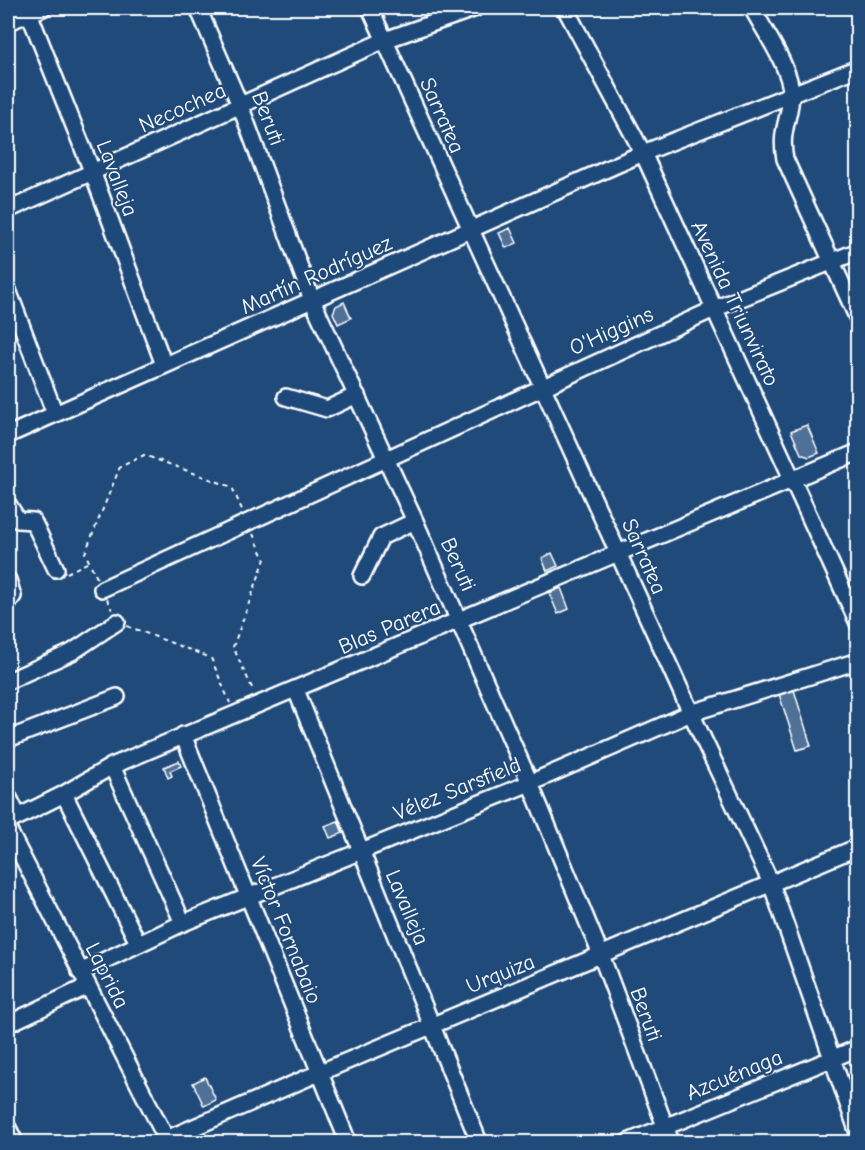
<svg xmlns="http://www.w3.org/2000/svg" width="865" height="1150" viewBox="0 0 865 1150" font-family="'Comic Neue',sans-serif">
  <style>
    .built { fill: #2e5683 }
    .building { fill: #507197; stroke: #fff; stroke-width: 1.5 }
    .lines { fill: none; stroke-linecap: round; stroke-linejoin: round }
    .minor-casing { stroke: #fff; stroke-width: 20 }
    .path { stroke: #fff; stroke-width: 2; stroke-dasharray: 4.5 4.5; stroke-linecap: butt }
    .minor { stroke: #1f4a7a; stroke-width: 15 }
    .labels { text-anchor: middle; stroke-width: 4.5; stroke-linejoin: round; paint-order: stroke }
    .street-label { font-size: 22px; fill: #fff; stroke: #1f4a7a }
  </style>
  <rect width="100%" height="100%" fill="#1f4a7a"/>
  <filter id="ink" filterUnits="userSpaceOnUse"><feTurbulence type="fractalNoise" baseFrequency=".0167" numOctaves="2"/><feDisplacementMap in="SourceGraphic" scale="12" xChannelSelector="R" yChannelSelector="G"/><feConvolveMatrix kernelMatrix="1 2 1 2 8 2 1 2 1" color-interpolation-filters="sRGB"/></filter>
  <g filter="url(#ink)">
    <path class="built" d="M373 630 377 641 364 647 359 636Z"/>
    <path class="building" d="M510 228 517 243 506 248 499 233Z
      M344 302 351 318 338 324 333 313 336 306Z
      M807 425 819 453 809 457 801 454 791 431Z
      M552 553 558 566 547 571 542 558Z
      M561 588 569 609 558 614 549 593Z
      M794 690 811 746 797 750 779 694Z
      M179 761 181 766 170 771 172 776 168 778 164 767Z
      M338 821 343 833 330 838 325 826Z
      M205 1077 216 1100 204 1106 193 1083Z"/>
    <g class="lines">
      <defs>
        <path id="minor" d="M27 8 92 171 164 365
          M198 8 240 105 312 300 415 521 530 783 601 955 671 1142
          M370 8 691 713 771 883 858 1133
          M565 8 643 153 858 623
          M752 8C764 30 791 69 791 93 791 118 779 130 785 159L858 319
          M8 22 43 8
          M8 210 385 40 476 8
          M8 290 55 414
          M286 397 327 409 357 395
          M8 435 643 153 858 68
          M8 504 18 520 33 521 56 569
          M362 576 381 537 415 521
          M8 580 13 596 8 603
          M102 589 714 309 858 251
          M8 681 72 652 117 622
          M296 690 479 1142
          M183 735 348 1142
          M8 739 117 697
          M112 766 183 923
          M64 794 138 943
          M8 796 18 816
          M8 822 64 794 112 766 858 452
          M8 829 168 1142
          M80 972 183 923 530 783 691 713 858 661
          M8 1024 88 986
          M8 1128 15 1142
          M160 1142 321 1072 858 847
          M628 1142 858 1048"/>
      </defs>
      <use href="#minor" class="minor-casing"/>
      <path class="path" d="M253 534 265 559 233 647 254 692
        M67 573 89 562
        M97 578 85 553 120 467 144 455 232 487 243 512
        M107 599 112 610
        M127 626 211 658 230 703"/>
      <use href="#minor" class="minor"/>
    </g>
  </g>
  <g class="labels">
    <g class="street-label">
      <text transform="translate(182 107) rotate(-24)" y="8">Necochea</text>
      <text transform="translate(443 115) rotate(66)" y="8">Sarratea</text>
      <text transform="translate(269 118) rotate(69)" y="8">Beruti</text>
      <text transform="translate(118 178) rotate(69)" y="8">Lavalleja</text>
      <text transform="translate(316 274) rotate(-24)" y="8">Martín Rodríguez</text>
      <text transform="translate(736 303) rotate(65)" y="8">Avenida Triunvirato</text>
      <text transform="translate(611 330) rotate(-24)" y="8">O'Higgins</text>
      <text transform="translate(645 556) rotate(66)" y="8">Sarratea</text>
      <text transform="translate(459 564) rotate(66)" y="8">Beruti</text>
      <text transform="translate(389 626) rotate(-23)" y="8">Blas Parera</text>
      <text transform="translate(457 788) rotate(-22)" y="8">Vélez Sarsfield</text>
      <text transform="translate(408 907) rotate(67)" y="8">Lavalleja</text>
      <text transform="translate(287 930) rotate(68)" y="8">Víctor Fornabaio</text>
      <text transform="translate(500 973) rotate(-22)" y="8">Urquiza</text>
      <text transform="translate(108 975) rotate(63)" y="8">Laprida</text>
      <text transform="translate(647 1014) rotate(70)" y="8">Beruti</text>
      <text transform="translate(734 1074) rotate(-22)" y="8">Azcuénaga</text>
    </g>
  </g>
  <rect width="865" height="1150" fill="none" stroke="#1f4a7a" stroke-width="30"/>
  <rect x="15" y="15" width="835" height="1120" fill="none" stroke="#fff" stroke-width="2" filter="url(#ink)"/>
</svg>
